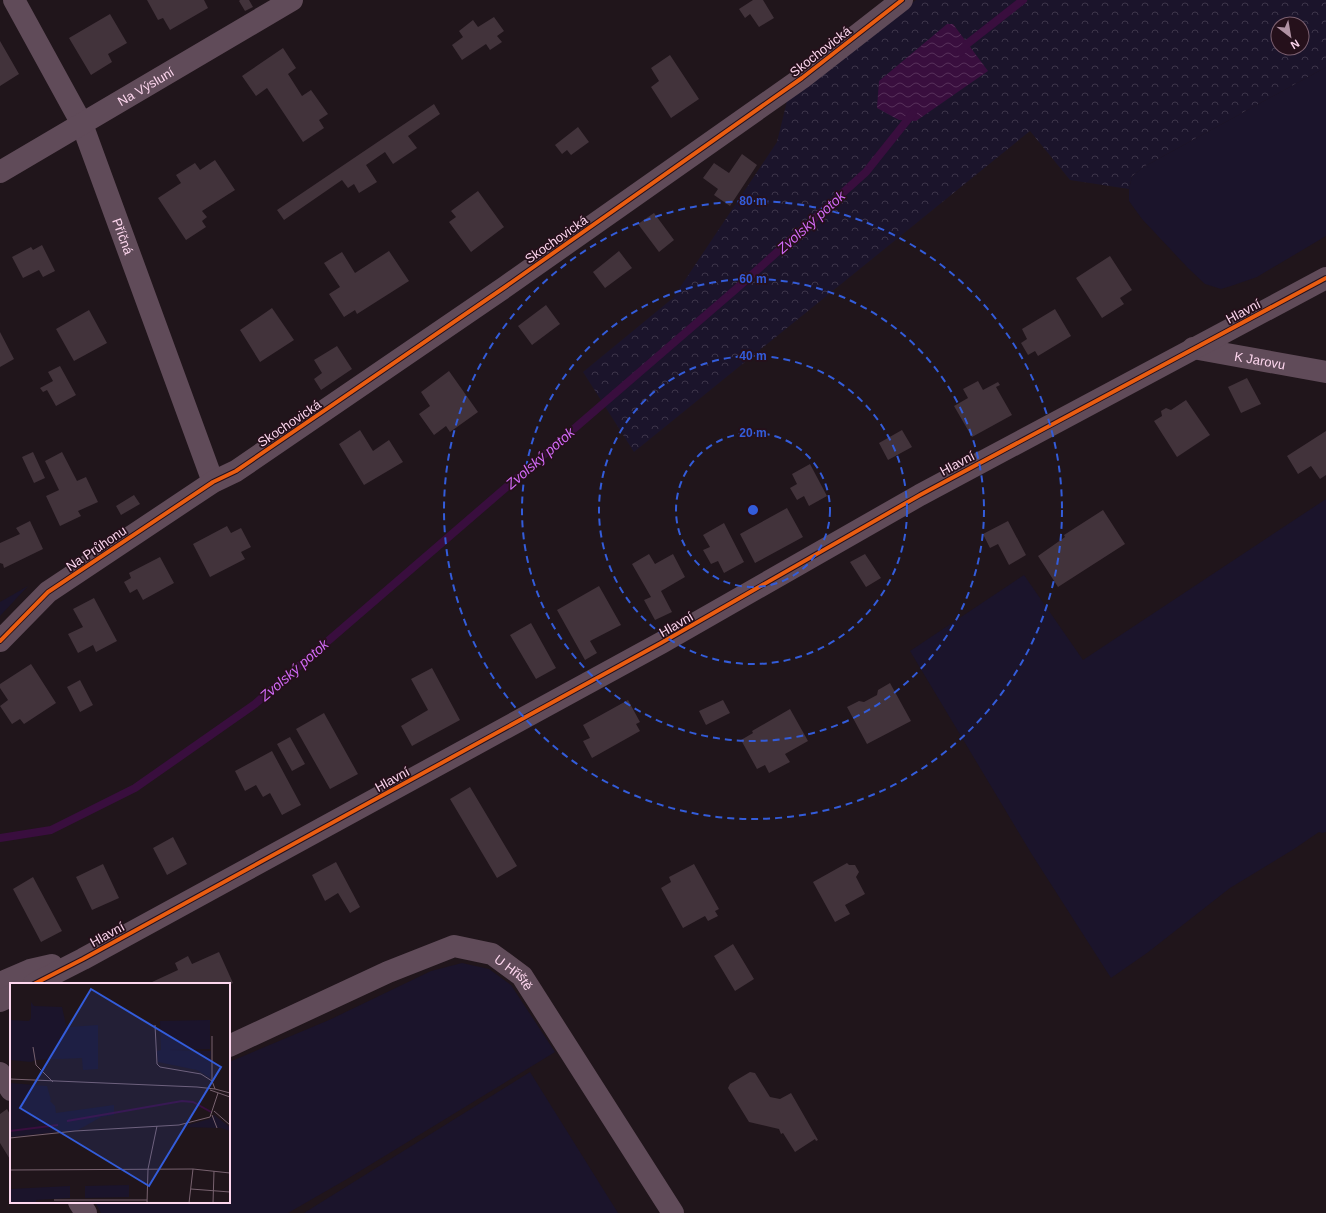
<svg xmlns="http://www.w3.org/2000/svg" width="1326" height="1213" viewBox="0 0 1326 1213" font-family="Helvetica,sans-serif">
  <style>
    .green { fill: #1b142b }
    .forest { fill: url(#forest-crowns); fill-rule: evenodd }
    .water { fill: url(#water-waves) }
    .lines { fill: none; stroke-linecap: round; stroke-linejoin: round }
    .stream { stroke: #390e3e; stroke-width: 8 }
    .building { fill: #42333b }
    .minor { stroke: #604b59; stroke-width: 22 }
    .cycleway-casing { stroke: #25101b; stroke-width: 6 }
    .cycleway { stroke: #e95d12; stroke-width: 4 }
    .ring { fill: none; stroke: #335cda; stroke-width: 2; stroke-dasharray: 7 5 }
    .labels { text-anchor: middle; stroke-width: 3.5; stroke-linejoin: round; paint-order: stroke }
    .street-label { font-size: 13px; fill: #fdd6ee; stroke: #25101b }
    .water-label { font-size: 14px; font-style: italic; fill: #d26af7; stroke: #25101b }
    .inset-river { fill: none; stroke: #390e3e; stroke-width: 2 }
    .inset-road { fill: none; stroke: #78626f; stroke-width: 1 }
    .view { fill: #335cda; fill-opacity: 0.15; stroke: #335cda; stroke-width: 2 }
    .inset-edge { fill: none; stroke: #fdd6ee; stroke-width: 2 }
    .centre { fill: #335cda; stroke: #25101b; stroke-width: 2 }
    .ring-label { font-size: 12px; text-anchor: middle; font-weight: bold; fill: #335cda; stroke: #25101b; stroke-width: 3.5; stroke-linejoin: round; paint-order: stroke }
  </style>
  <defs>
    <pattern id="forest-crowns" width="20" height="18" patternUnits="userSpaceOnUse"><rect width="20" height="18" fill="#1b142b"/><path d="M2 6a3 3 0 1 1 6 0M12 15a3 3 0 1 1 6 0" fill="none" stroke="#3d354a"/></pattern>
    <pattern id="water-waves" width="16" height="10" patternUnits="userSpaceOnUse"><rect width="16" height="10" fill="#390e3e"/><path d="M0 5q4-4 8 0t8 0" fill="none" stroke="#57305a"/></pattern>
  </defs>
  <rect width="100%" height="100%" fill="#20151b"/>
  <path class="green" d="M1326 67V236L1257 277 1231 286 1221 289 1205 284 1188 268 1142 219 1129 201V189L1132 176 1145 166Z
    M1326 499V832L1322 833 1319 832 1294 849 1230 888 1147 953 1111 978 1031 853 910 651 1024 575 1083 660Z
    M28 586 0 616V602Z
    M462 963 489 969 511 985 555 1052 347 1179 288 1213H101L95 1202H229V1062L329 1020 431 971Z
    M530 1072 618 1213H304Z"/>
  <path class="forest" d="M916 0H1326V67L1145 166 1132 176 1129 189 1070 180 1030 131 634 452 583 372 673 298 777 142 787 101ZM947 24H953L987 71ZM1278 24H1302V48H1278Z"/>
  <path class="water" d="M947 24H953L988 71 916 121 899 120 877 108 879 81Z"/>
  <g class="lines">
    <path class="stream" d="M961 52 967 44 1023 0
      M0 838 51 830 135 788 255 704 736 289 866 172 913 113"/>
  </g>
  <path class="building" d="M147 0H204L208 8 170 30 163 18 158 20Z
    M240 0H249L253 7 245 11 239 1Z
    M753 0H763L774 18 759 27 750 14 745 18 739 9Z
    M110 14 127 43 108 54 112 62 91 75 69 38Z
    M494 17 504 31 497 36 502 42 490 50 486 44 462 60 452 45 463 37 459 31 473 20 478 27Z
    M0 41 19 74 0 86Z
    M283 48 296 68 288 74 302 96 311 90 328 114 319 120 324 128 303 142 267 88 256 96 242 76Z
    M670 55 699 99 671 118 651 87 659 81 651 68Z
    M434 104 440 114 408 136 417 148 393 164 385 152 366 165 377 182 359 193 354 184 348 188 342 180 284 220 277 210Z
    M578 127 589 142 571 155 567 150 562 154 555 145Z
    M742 154 757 165 730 206 714 195 718 189 703 178 714 163 729 173Z
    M215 160 235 190 202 211 207 217 202 221 206 227 186 240 158 198 181 183 176 175 195 163 200 170Z
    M478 191 504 227 471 252 449 222 456 217 451 211Z
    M654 213 674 240 659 252 638 224Z
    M42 245 55 271 43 277 39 270 23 278 12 257 31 247 33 250Z
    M389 251 409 281 357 314 355 310 344 317 329 294 340 287 324 263 342 252 355 273Z
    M619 251 632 268 605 288 593 272Z
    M1110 256 1132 290 1120 298 1124 304 1102 318 1076 278Z
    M546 305 560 324 532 345 518 326Z
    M272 308 294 340 260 362 240 330Z
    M1055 309 1071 336 1038 356 1035 351 1028 355 1021 343 1027 339 1022 329Z
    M89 310 107 343 74 361 56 329Z
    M0 332 14 359 0 367Z
    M337 346 352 369 321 390 314 379 322 373 314 360Z
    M60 366 76 395 56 406 47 390 43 392 40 388 53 381 48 372Z
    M449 371 478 412 450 432 446 426 434 435 419 414 430 406 421 392Z
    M1247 378 1261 404 1241 413 1228 387Z
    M978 381 983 390 998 382 1000 385 996 387 1012 415 972 437 954 406 968 398 963 389Z
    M1186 400 1210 435 1177 457 1154 421 1162 416 1161 411 1166 408 1171 410Z
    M360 430 373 451 389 440 403 462 364 485 339 444Z
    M902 430 912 447 888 460 879 443Z
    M1326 431V475L1320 479 1311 466 1298 474 1287 456Z
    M33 452 45 478 34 483 22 457Z
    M62 452 77 481 86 477 98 502 78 511 81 516 60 526 46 496 59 490 45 461Z
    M810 464 827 496 809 506 804 496 797 500 790 488 797 484 792 474Z
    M134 495 140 504 121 515 116 506Z
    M787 508 803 537 755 563 740 534Z
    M1103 510 1125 544 1058 587 1038 556 1065 537 1064 535Z
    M30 521 43 549 4 568 3 564 0 563V543L20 534 16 528Z
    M1008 521 1026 555 1009 565 998 544 990 548 983 534Z
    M724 523 744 562 724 573 718 561 711 564 703 550 710 547 703 535Z
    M227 526 231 533 241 528 251 547 241 552 245 559 210 577 193 544Z
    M649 554 655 564 673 554 685 577 661 591 672 612 655 620 644 600 651 597 632 564Z
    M865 554 881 578 866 587 850 562Z
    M160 557 174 583 143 600 137 589 130 593 124 582 131 578 129 573Z
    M599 586 621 625 590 641 597 653 585 660 557 610Z
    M94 598 117 641 96 652 93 645 78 653 68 634 83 627 73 609Z
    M531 623 556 668 536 679 510 635Z
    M31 664 56 703 24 724 20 719 12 724 0 706 8 700 0 688V684Z
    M432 668 460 720 412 746 401 726 428 710 411 679Z
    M80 680 93 705 80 712 67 687Z
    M890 683 911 721 867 744 847 707 859 701 864 702 877 695 878 690Z
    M628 700 640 722 636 724 640 731 592 758 583 741 590 738 583 725Z
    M723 700 730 713 706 725 699 711Z
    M790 709 808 741 785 754 790 762 769 773 765 765 757 769 741 740 753 733 752 731Z
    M324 713 358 774 330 789 296 729Z
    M290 737 305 764 292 771 277 744Z
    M272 751 301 805 282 815 270 793 263 797 256 785 245 791 235 771Z
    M470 787 517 866 497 878 450 799Z
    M173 837 187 864 167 875 153 848Z
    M336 862 360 907 350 913 338 893 325 901 312 875Z
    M847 863 849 865H855L859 872 856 877 865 894 845 905 850 914 835 922 813 882Z
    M103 864 119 898 92 910 76 877Z
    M694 864 719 909 715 911 718 916 708 921 705 916 683 928 661 888 671 882 669 877Z
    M33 877 62 931 41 942 13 889Z
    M733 944 754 979 735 991 714 956Z
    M219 952 233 983 229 985V984H153L152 982 178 970 175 963 188 956 192 964Z
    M750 1072 755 1073 770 1097 780 1099 791 1093 818 1140 816 1141 815 1139 795 1152 783 1133 781 1134 779 1129 749 1122 728 1088 730 1084Z
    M7 1109 11 1116V1161L0 1143V1114Z"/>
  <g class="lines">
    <g class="minor">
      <path id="s1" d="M14 0 82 124 213 482"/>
      <path id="s2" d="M0 172 292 0"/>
      <path id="s3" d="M1193 348 1326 372"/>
      <path d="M0 641 48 592 213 482 236 471 505 287 802 78 902 0"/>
      <path d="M0 983 30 970 52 965"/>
      <path d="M34 984 83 959 661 643 920 495 1326 278"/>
      <path d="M0 1001 11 996"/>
      <path id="s4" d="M229 1046 388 972 454 946 492 954 522 976 673 1213"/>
      <path d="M0 1073 11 1090"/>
      <path d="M79 1202 86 1213"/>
    </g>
    <defs>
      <path id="cycleway" d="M0 641 48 592 213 482 236 471 505 287 802 78 902 0
        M34 984 83 959 661 643 920 495 1326 278"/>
    </defs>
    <use href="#cycleway" class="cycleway-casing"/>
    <use href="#cycleway" class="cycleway"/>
  </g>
  <g class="ring">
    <circle cx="753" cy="510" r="77"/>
    <circle cx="753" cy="510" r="154"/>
    <circle cx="753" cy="510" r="231"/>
    <circle cx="753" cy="510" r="309"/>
  </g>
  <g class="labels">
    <g class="street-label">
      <text transform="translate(820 51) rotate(-38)" y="5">Skochovická</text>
      <text dy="5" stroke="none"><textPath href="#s2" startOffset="169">Na Výsluní</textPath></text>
      <text dy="5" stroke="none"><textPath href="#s1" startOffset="261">Příčná</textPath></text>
      <text transform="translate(556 239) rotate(-35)" y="5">Skochovická</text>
      <text transform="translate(1243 311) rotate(-28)" y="5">Hlavní</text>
      <text dy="5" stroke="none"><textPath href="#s3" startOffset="68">K Jarovu</textPath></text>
      <text transform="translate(289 423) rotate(-34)" y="5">Skochovická</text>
      <text transform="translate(957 463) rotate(-28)" y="5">Hlavní</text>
      <text transform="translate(96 548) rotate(-34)" y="5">Na Průhonu</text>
      <text transform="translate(676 624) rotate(-30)" y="5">Hlavní</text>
      <text transform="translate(392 779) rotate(-29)" y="5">Hlavní</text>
      <text transform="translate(107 934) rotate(-29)" y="5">Hlavní</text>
      <text dy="5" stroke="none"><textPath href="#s4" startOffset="314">U Hřiště</textPath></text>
    </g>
    <g class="water-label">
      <text transform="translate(811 222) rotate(-42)" y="5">Zvolský potok</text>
      <text transform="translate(540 458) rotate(-41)" y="5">Zvolský potok</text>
      <text transform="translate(294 670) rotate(-41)" y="5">Zvolský potok</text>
    </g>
  </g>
  <g transform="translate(10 983)">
    <rect width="220" height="220" fill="#20151b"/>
    <path d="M21 19 24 23 52 24 56 42 59 44 88 42V86L73 87 72 75 26 77 21 79 0 77V37L19 38 21 35ZM200 37V66L160 67 201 68 200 95 187 87 148 79 147 68 151 67 150 38ZM0 100 37 103 41 117 37 120 0 118ZM204 132 220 144V148L211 145 171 144 199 136ZM119 202V214L75 215V203ZM60 203V215L26 217V220H0V206Z" fill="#1b142b"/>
    <path d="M0 118H40L45 123 46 130 104 122V132L91 134 68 147 0 154Z" fill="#1b142b"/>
    <path class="inset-river" d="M57 138 172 118 183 119 201 129M0 148 48 142"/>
    <path class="inset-road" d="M145 42 147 81 150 84 191 91 202 98 205 106M202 53V98M23 64 26 82 43 99M0 96 187 104 205 106 220 110M200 107 220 114M204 128 220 142M202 132 207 145M0 155 65 148 169 142 200 134 208 110M0 187 183 186 220 190M181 206 220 209M44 217H137M137 220 138 186 147 143M179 220 183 186M203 220 204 188"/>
    <path class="view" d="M81 6 211 84 139 203 10 125Z"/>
    <rect width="220" height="220" class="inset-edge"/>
  </g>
  <circle cx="753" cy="510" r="6" class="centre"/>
  <g class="ring-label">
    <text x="753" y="205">80 m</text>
    <text x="753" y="283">60 m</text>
    <text x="753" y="360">40 m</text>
    <text x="753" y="437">20 m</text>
  </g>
  <g transform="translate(1290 36) rotate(149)"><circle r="19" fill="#25101b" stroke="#7b5f6f"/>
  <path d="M0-3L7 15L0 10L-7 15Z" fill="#b092a4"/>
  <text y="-6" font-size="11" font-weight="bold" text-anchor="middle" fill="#fdd6ee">N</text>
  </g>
</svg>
